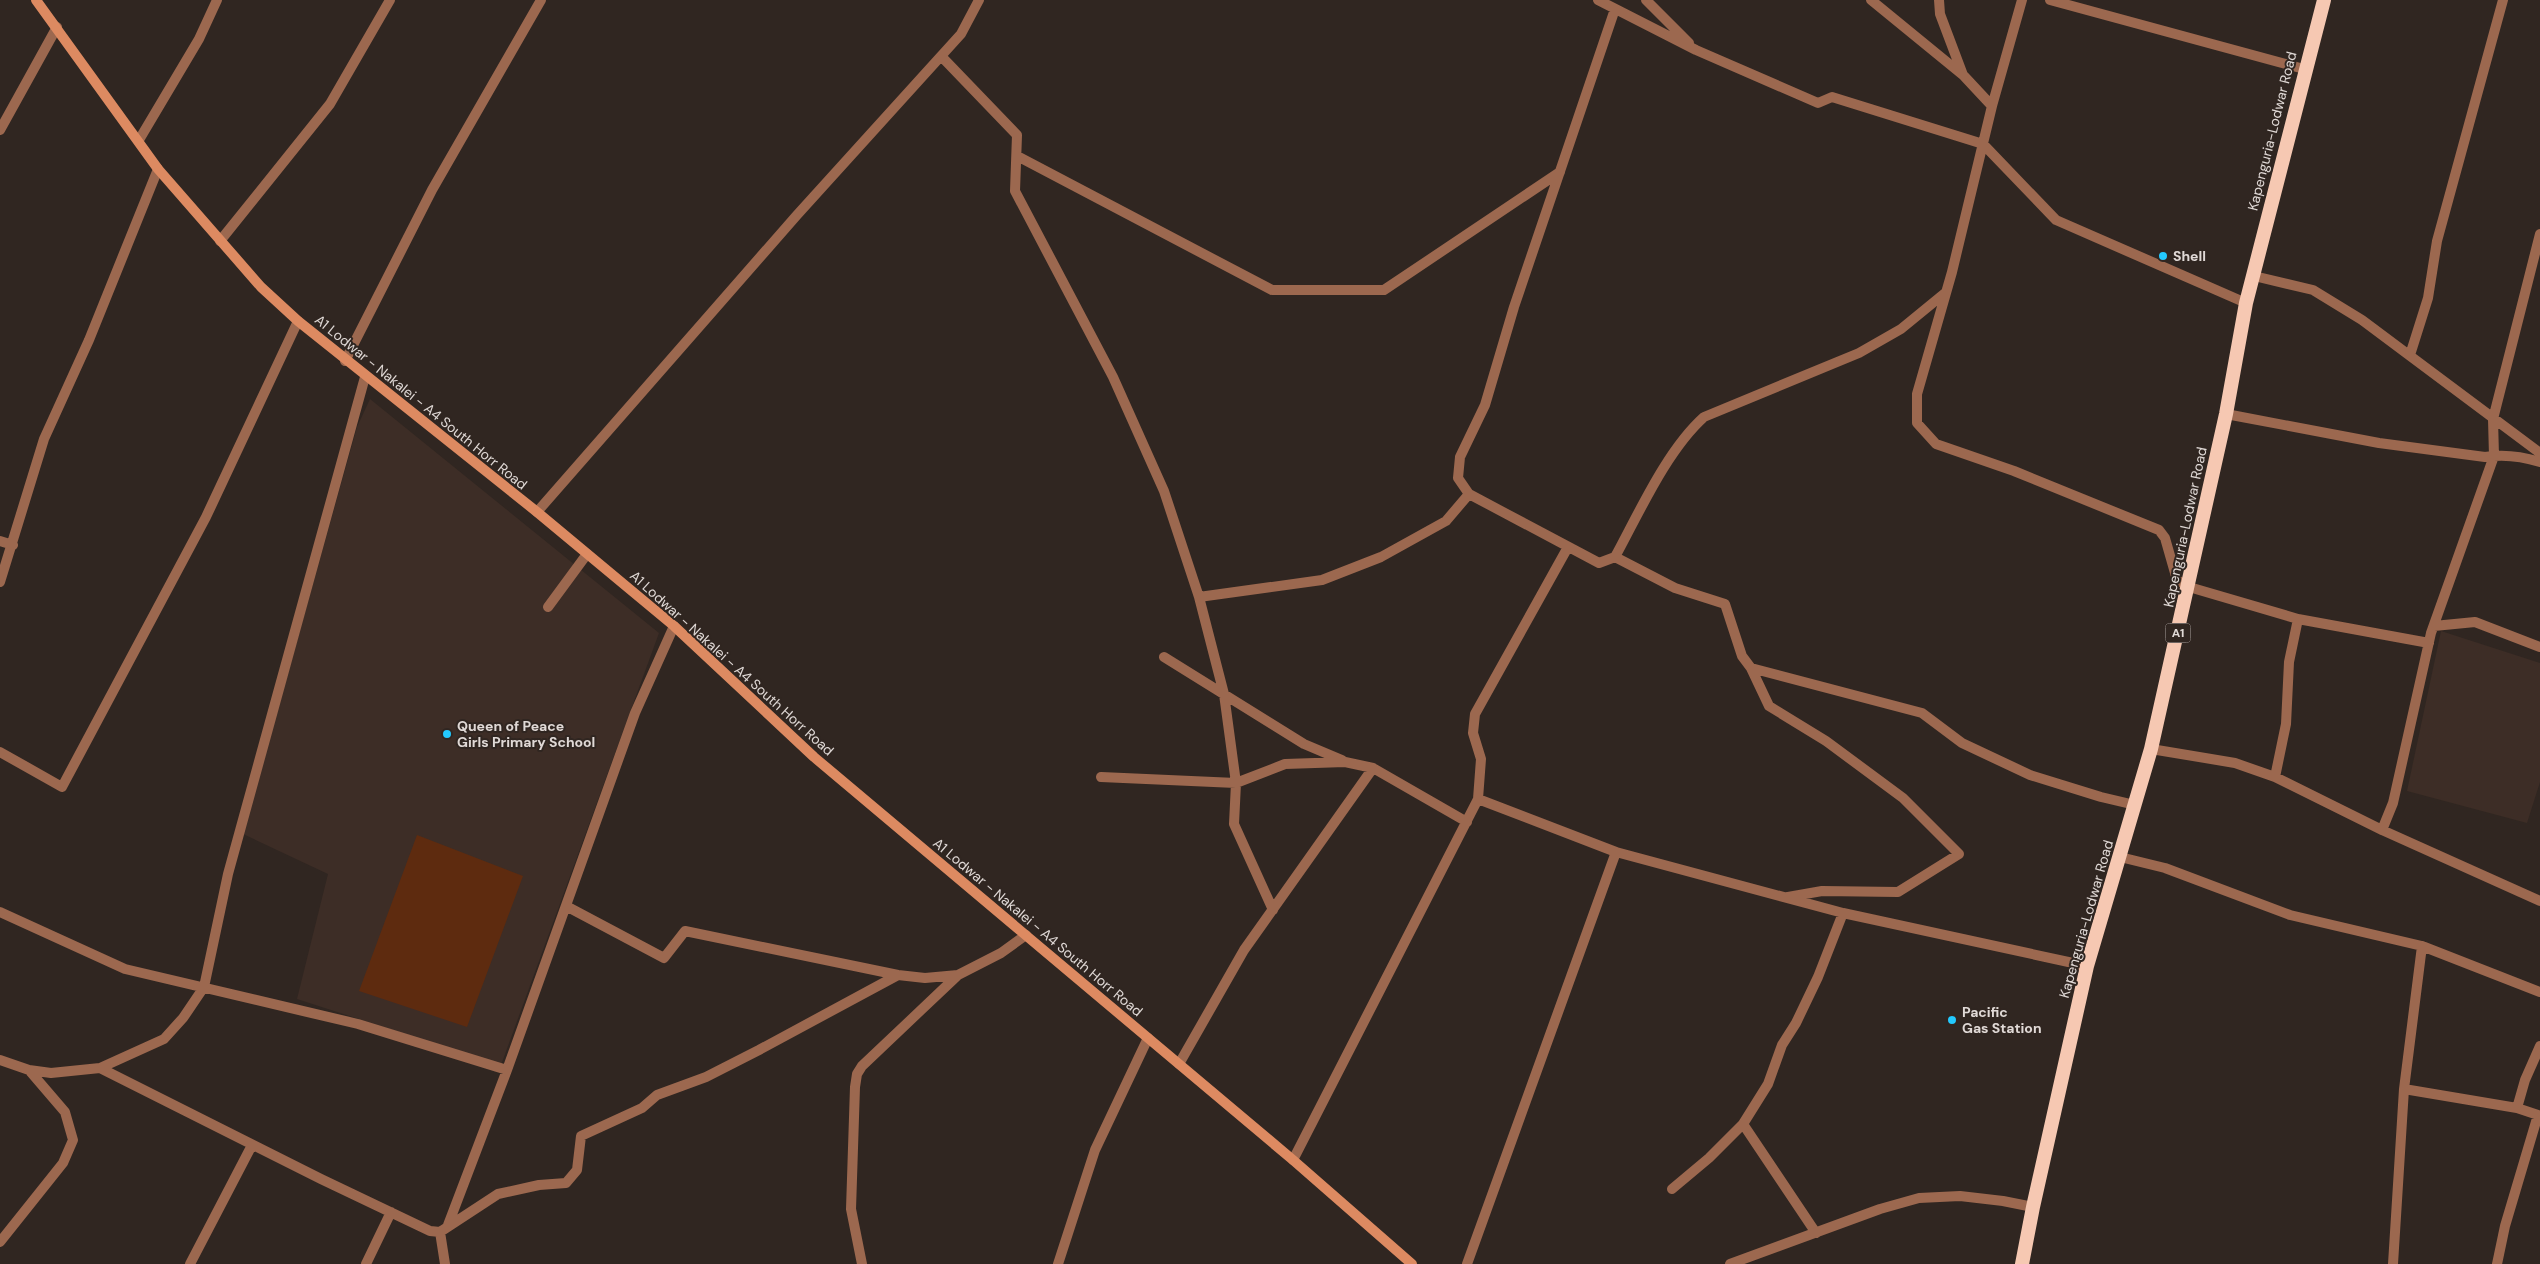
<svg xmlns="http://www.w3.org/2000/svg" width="2540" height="1264" viewBox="0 0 2540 1264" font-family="'DM Sans',sans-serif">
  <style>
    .built { fill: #3d2d26 }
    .grass { fill: #5e2b0f }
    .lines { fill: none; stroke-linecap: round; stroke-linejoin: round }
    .minor { stroke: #9c684f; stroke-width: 10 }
    .tertiary { stroke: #9c684f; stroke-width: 10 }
    .secondary { stroke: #dd8a61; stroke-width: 10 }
    .trunk { stroke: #f6c8b2; stroke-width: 14 }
    .poi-dot { fill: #23c9fe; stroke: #302621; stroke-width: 2 }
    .labels { text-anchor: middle; stroke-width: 4; stroke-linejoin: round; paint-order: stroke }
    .shield { fill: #302621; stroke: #aba3a0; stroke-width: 1 }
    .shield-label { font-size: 12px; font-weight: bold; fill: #e0d9d6 }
    .street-label { font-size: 14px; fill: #e0d9d6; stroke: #302621 }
    .poi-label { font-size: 14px; font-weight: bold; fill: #e0d9d6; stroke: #302621; text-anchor: start }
  </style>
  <rect width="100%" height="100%" fill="#302621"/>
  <path class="built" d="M370 399 659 633 501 1065 297 999 328 874 243 834 357 427Z
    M2441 631 2540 663V782L2527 823 2407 791Z"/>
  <path class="grass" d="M417 835 523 876 467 1027 359 991Z"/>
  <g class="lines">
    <path class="minor" d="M1598 0 1696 50 1818 103 1832 97 1983 144 2056 220 2246 303
      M1646 0 1689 43
      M1871 0 1964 76 1992 106
      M1939 0 1940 14 1963 75
      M2022 0 1992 106 1952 272 1917 394V423L1936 444 2014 471 2159 530 2165 538 2177 580 2189 587 2298 619 2429 643
      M2050 0 2304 69
      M1615 9 1514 307 1485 405 1460 457 1458 478 1469 494 1599 563 1615 557 1675 588 1725 604 1742 656 1751 668 1922 713 1962 743 2030 775 2101 797 2135 805
      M941 56 1017 135 1015 191 1113 377 1164 491 1199 597 1224 694 1236 783 1234 824 1273 910
      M0 130 57 27
      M139 140 199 39 217 0
      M1017 156 1272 290H1384L1560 172
      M220 241 330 104 390 0
      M2254 276 2313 290 2362 320 2540 453
      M2410 355 2428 298 2437 241 2503 0
      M345 361 432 190 541 0
      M2226 414 2379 443 2485 457C2504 454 2521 456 2540 462
      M537 512 797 215 961 34 979 0
      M0 541 13 545
      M1615 557C1639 513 1667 450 1704 417L1859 353 1901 329 1945 293
      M0 582 44 439 89 340 158 169
      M1199 597 1322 580 1381 557 1446 521 1469 494
      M548 607 587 554
      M2434 626 2475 622 2540 647
      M1164 657 1304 744 1342 760
      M1751 668 1769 706 1826 741 1903 798 1959 854 1898 892 1822 891 1788 897
      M2151 749 2235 763 2275 777 2382 830 2540 901
      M0 752 62 787 206 517 298 321
      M1101 777 1236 783 1285 764 1345 762 1373 768
      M2275 777 2286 724 2289 662 2298 619
      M2382 830 2393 803 2431 633 2494 456 2493 419 2540 234
      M1616 852 1843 913 2087 966
      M2120 857 2165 868 2290 915 2422 946 2540 992
      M566 906 664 958 685 931 898 975 925 978 958 975 1001 953 1026 935
      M0 912 125 969 358 1024 507 1070
      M0 1060 29 1070 51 1073 100 1068 164 1039 183 1018 204 987 228 874 365 377
      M1179 1064 1244 950 1373 768 1467 822
      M100 1068 321 1179 430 1231 440 1232 498 1194 539 1185 566 1183 577 1170 581 1136 642 1108 657 1095 706 1077 759 1050 898 975
      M2404 1089 2517 1108 2525 1080 2540 1046
      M1743 1124 1816 1233
      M1293 1160 1478 799 1481 759 1473 733 1475 714 1568 547
      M1672 1189 1709 1158 1743 1124 1768 1084 1782 1045 1796 1023 1818 977 1843 913
      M448 1225 507 1070 635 713 674 626
      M440 1232 445 1264
      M0 1242 63 1163 73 1140 65 1112 29 1070
      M190 1264 252 1145
      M366 1264 391 1212
      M862 1264 851 1209 855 1087 857 1074 862 1066 958 975
      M1058 1264 1095 1150 1148 1038
      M1467 1264 1616 852 1478 799
      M2393 1264 2404 1089 2422 946
      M2497 1264 2505 1226 2538 1115 2517 1108"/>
    <path class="tertiary" d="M1730 1264 1880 1209 1919 1198 1960 1196 2003 1201 2033 1207"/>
    <path class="secondary" d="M36 0 158 169 261 287 298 321 537 512 674 626 814 757 1293 1160 1412 1264"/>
    <path class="trunk" d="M2022 1264 2033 1207 2087 966 2151 749 2226 414 2246 303 2324 0"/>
  </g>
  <g class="poi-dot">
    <circle cx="2163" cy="256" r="5"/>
    <circle cx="447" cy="734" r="5"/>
    <circle cx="1952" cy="1020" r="5"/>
  </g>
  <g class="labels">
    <rect class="shield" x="2165.5" y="623.5" width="25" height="19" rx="4"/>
    <g class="shield-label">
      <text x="2178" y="637">A1</text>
    </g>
    <g class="street-label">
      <text transform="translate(2272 131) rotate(-76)" y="5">Kapenguria-Lodwar Road</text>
      <text transform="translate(421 402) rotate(39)" y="5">A1 Lodwar - Nakalei - A4 South Horr Road</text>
      <text transform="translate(2185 527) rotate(-78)" y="5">Kapenguria-Lodwar Road</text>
      <text transform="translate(732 663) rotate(42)" y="5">A1 Lodwar - Nakalei - A4 South Horr Road</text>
      <text transform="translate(2086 919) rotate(-74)" y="5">Kapenguria-Lodwar Road</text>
      <text transform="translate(1038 927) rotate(40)" y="5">A1 Lodwar - Nakalei - A4 South Horr Road</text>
    </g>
    <g class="poi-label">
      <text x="2173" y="261">Shell</text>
      <text x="457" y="731">Queen of Peace<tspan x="457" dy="16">Girls Primary School</tspan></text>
      <text x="1962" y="1017">Pacific<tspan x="1962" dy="16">Gas Station</tspan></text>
    </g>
  </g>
</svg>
